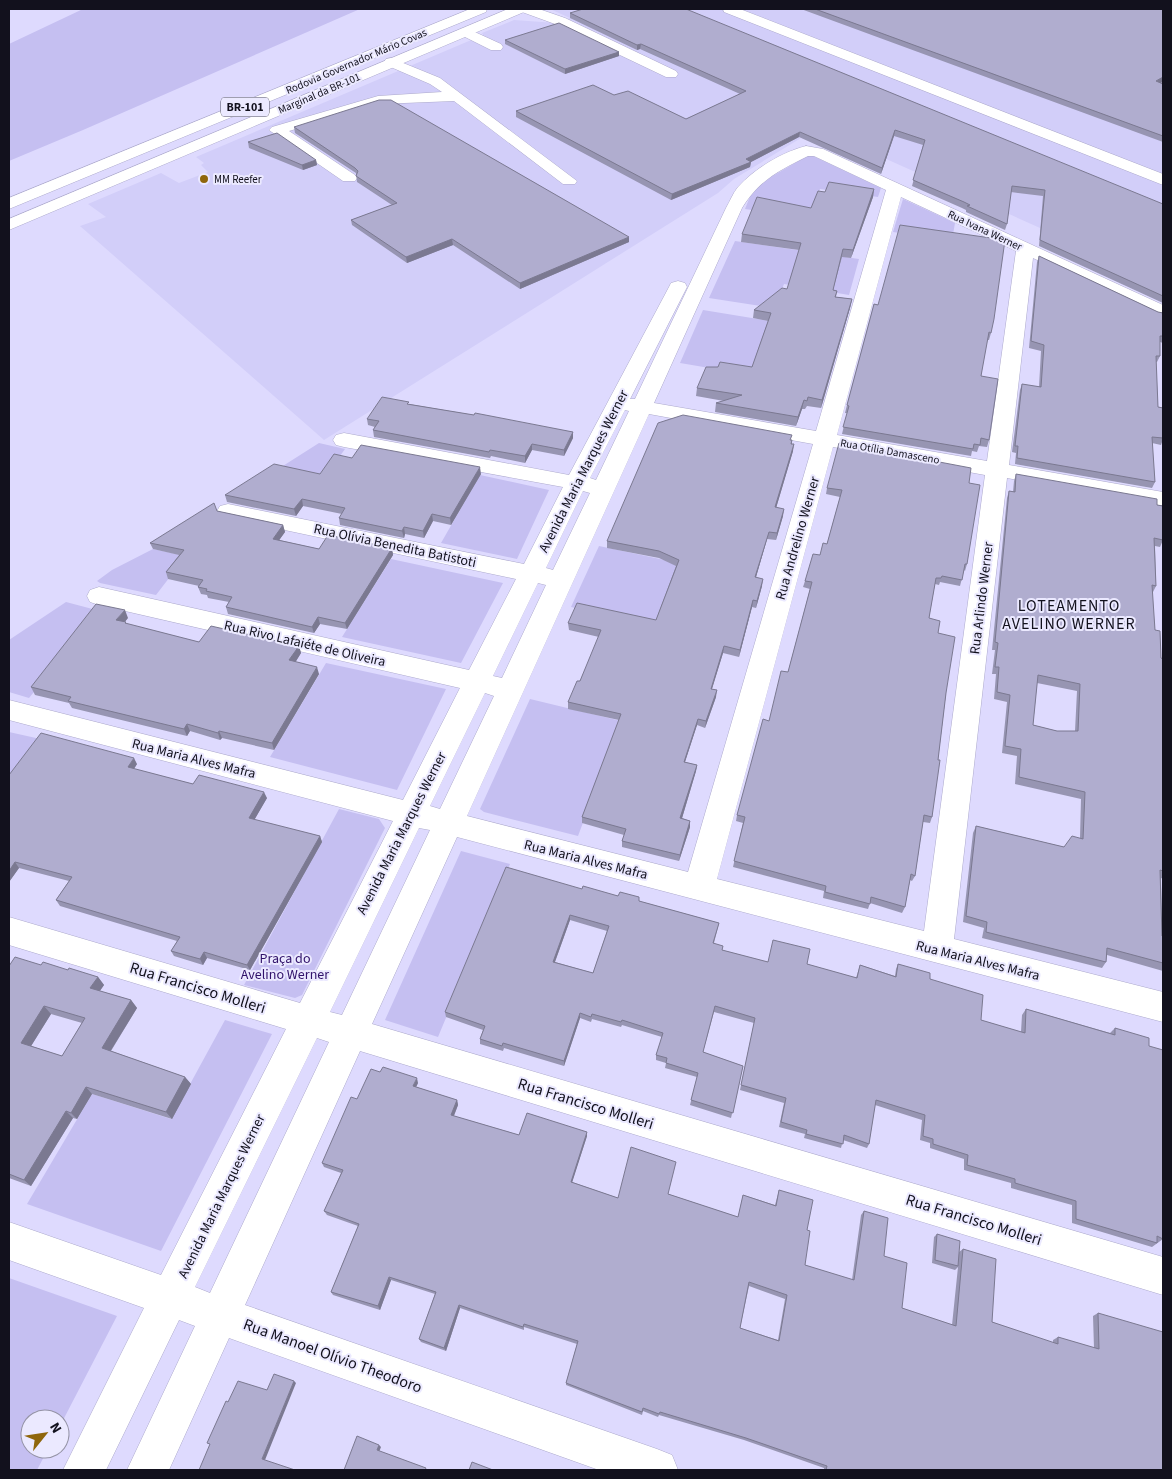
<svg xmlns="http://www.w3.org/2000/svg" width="1172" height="1479" viewBox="0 0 1172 1479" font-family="'Source Sans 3',sans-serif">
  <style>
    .built { fill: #d2cef9 }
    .green { fill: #c5bff1 }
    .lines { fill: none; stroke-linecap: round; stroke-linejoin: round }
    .minor-casing { stroke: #adaacc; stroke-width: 1 }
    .major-casing { stroke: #adaacc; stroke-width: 1 }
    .highway-casing { stroke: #adaacc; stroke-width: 1 }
    .minor { fill: #fff; fill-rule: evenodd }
    .major { fill: #fff; fill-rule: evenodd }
    .highway { fill: #fff; fill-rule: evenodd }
    .wall { fill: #9795b2; fill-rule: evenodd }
    .shaded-wall { fill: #7b7991 }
    .building { fill: #b0adcf; stroke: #7b7991; fill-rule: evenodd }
    .poi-dot { fill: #8f660c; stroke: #ebe9ff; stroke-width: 2 }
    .labels { text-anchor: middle; stroke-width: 4; stroke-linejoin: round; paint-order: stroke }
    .far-street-label { font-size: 11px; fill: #12111d; stroke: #ebe9ff }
    .far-poi-label { font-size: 11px; fill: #12111d; stroke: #ebe9ff; text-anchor: start }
    .shield { fill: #ebe9ff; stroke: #535261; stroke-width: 1 }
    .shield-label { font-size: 12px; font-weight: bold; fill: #12111d }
    .street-label { font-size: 14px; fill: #12111d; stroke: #ebe9ff }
    .park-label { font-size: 14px; fill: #30126a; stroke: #ebe9ff }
    .quarter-label { font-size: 16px; letter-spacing: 1px; fill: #12111d; stroke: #ebe9ff }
    .near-street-label { font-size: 16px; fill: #12111d; stroke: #ebe9ff }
  </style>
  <rect width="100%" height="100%" fill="#dedafe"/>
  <path class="built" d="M550 9H926L1163 90V283L817 128 799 137 801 138 734 179 718 193 324 440 80 226 106 217 88 204 161 173 179 183 208 172 201 165 204 163 196 157 483 35 482 33 514 20 556 23 570 18Z"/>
  <path class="green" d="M83 9H360L83 130 9 161V44Z
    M807 156H813L881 188 878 197 820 189 809 218 745 209 751 194 764 181Z
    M903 199 955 223 952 240 893 232Z
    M735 241 859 259 849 295 784 284 774 308 709 298Z
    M703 310 770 321 751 375 680 363Z
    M319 443 345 449 322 481 275 471Z
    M480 475 549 490 517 559 441 543Z
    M599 546 679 563 657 625 571 607Z
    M153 549 186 556 156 595 100 583 97 581 112 570Z
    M391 559 503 583 461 663 342 637Z
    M66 602 100 611 29 698 9 692V640Z
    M326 663 446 689 397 790 270 757Z
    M530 699 621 721 578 836 484 812 480 809Z
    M9 732 45 740 9 786Z
    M339 809 379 819 385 828 305 989 302 995 295 998 244 985Z
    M461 851 510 864 438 1037 385 1020Z
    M225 1020 272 1034 161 1251 27 1204 92 1094 171 1119Z
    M9 1278 117 1316 60 1426V1419H30V1449H48L37 1470H9Z"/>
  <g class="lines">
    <defs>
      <path id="minor" d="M521 9H539L565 18 676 71 678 74 676 77H666L555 24 522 12Z
        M723 9H740L1163 174V185L724 12Z
        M466 28 501 44 503 47 501 50H491L461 35 459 32 461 29Z
        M391 58 440 78 577 181 575 184H563L454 101 379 104 289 131 355 175 357 178 355 181H343L269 130 272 127 378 96 442 92 430 84 386 65 384 62 386 59Z
        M806 146 823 149 1163 305V318L1156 316 1033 258 1009 465 1163 492V506L1007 478 954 939 1163 992V1022L457 837 372 1024 1163 1257V1295L360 1051 245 1305 657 1449 672 1455 678 1470H599L229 1338 169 1470H127L195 1326 179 1320 106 1470H63L144 1308 9 1260V1222L161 1275 286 1029 9 945V917L300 1003 393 821 9 720V700L403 800 460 688 99 605 90 602 87 596 90 590 99 587 469 670 516 579 228 518 220 516 217 511 220 506 228 504 524 564 563 487 344 447 336 445 333 440 336 435 344 433 569 475 669 287 671 283 678 281 685 283 687 287 630 399H635L726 208C730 201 733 193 738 187 754 169 782 152 806 146ZM808 156H814L886 190 816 431 654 403 742 208C759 180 780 170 808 156ZM901 197 1016 251 987 461 837 435ZM625 410 629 411 596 480 590 478ZM649 414 813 444 688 872 467 816ZM833 447 985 475 924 931 717 879ZM583 491 590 493 553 570 546 568ZM538 583 546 585 502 678 493 676ZM485 693 494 696 440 809 430 806ZM419 828 430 830 342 1015 330 1012ZM317 1038 329 1042 210 1293 195 1287Z"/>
      <path id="major" d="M508 9H525L524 12 9 230V219Z"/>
      <path id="highway" d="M470 9H487L486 12 9 209V198Z"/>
    </defs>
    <use href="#minor" class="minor-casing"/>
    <use href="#major" class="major-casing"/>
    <use href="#highway" class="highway-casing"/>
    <use href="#minor" class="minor"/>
    <use href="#major" class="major"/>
    <use href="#highway" class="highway"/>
  </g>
  <path class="wall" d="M801 9H1163L1161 83 1163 84V142Z
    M570 13 1163 204V303L1039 246 1043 196 1011 192 1007 224 1005 230 966 212V210L962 208 912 186 923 145 894 136 881 174 799 137 751 162 750 167 671 200 516 117V111L614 95 686 119 740 94 640 49 637 50 570 18Z
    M505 40 619 52V56L565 74 505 44Z
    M294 127 629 242 520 289 453 245 407 263 352 225 351 220 392 205 357 182 356 173 295 133Z
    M248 142 316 160 317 165 303 170 249 148Z
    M874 189 873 197 851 258 842 257 833 290 837 291 836 297 852 299 850 308 821 408 807 406 805 409H802L796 426 715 412 716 403 724 401 696 396 697 388 752 367 768 321 753 318 754 310 787 289 799 250 741 242 742 234 811 208 825 192Z
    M1039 256 1158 312 1163 313V343L1160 342V356L1157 362H1156L1158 407 1163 408V439L1161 445 1152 443 1155 482 1152 488 1015 464 1016 453 1012 452 1020 390 1022 384 1039 387 1041 351 1029 348 1037 262Z
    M874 304 991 333 989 340H987L981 376 989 440 987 447 979 446 977 452 972 451 971 456 842 434 847 413H845L847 405Z
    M409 404 573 432V438L564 456 532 450 525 463 491 456 490 458 374 437 373 430 375 427 368 425 367 419Z
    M791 440H792V444L793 451 776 508 783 516 776 540 767 539 756 577 762 586 756 608 752 607 739 657 723 653 712 689 716 697 705 728 697 725 685 762 697 765 696 771 682 818 690 821V827L679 861 622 847V841L624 835 582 823V817L619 720 568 709V702L580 681 599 637 569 630 568 623 656 620 676 566 659 558 607 548V541Z
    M352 458 481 474 451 525 433 521 424 538 405 534 404 538 340 525 339 518 342 514 303 506 296 516 227 502 225 495 320 474Z
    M1016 474 1163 506V540L1160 547 1155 546 1156 586 1152 594 1155 630 1161 658 1163 659V879L1161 878 1162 936 1163 937V971L1107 955 1106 962 1102 968 982 938 984 928 963 922 973 833 976 826 1064 847 1080 838 1081 799 1015 784 1017 756 1002 753 1007 702 994 699 996 674H992L995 650H992L1007 498 1009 491 1013 492 1014 481ZM1037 683 1077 691 1075 731H1057L1033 725Z
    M969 483 967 564 965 571 964 570 960 586 940 582 939 585 935 584 929 618 938 633 946 693 938 760 932 817 930 823 923 822 915 876 912 881 910 880 905 907 902 913 870 903 868 909 823 898 824 891 733 867 743 823 736 821 737 815 769 721 788 672 810 589 803 587 805 581 827 544 840 497 826 494 827 488Z
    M217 511 283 525 285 532 279 540 319 549 392 548 393 555 347 629 320 624 314 633 228 614 226 607 229 602 208 598 207 595 201 594 198 587 199 586 168 579 166 572 179 555 153 549 150 543Z
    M128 618 124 622H126V624L199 642 299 646 301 653 295 662 319 674 274 750 222 738 220 740 190 731 187 736 72 708 69 703 35 695 31 687Z
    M137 764 134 769 193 784 267 798 254 820 320 836 322 842 250 970 207 958 203 965 174 956 171 951 177 941 60 906 56 900 69 881 19 868 9 882V775Z
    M582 889 618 896 639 897V901L719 923 714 943 722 950 768 962 807 964 856 978 860 965 895 976 896 969 898 964 930 979 981 1020 1021 1032 1022 1015 1026 1009 1110 1033 1115 1028 1149 1046 1163 1239 1152 1247 1072 1223V1205L1011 1188V1183L964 1170V1159L930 1148V1143L920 1140 922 1120 875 1105 869 1144 867 1148 843 1140 841 1148 804 1138 805 1134 779 1127 784 1103 740 1090 754 1023 714 1012 703 1052 743 1066 731 1118 690 1105 697 1077 665 1068 666 1063 656 1060V1055L662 1037 622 1025 621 1027 592 1019 591 1022 580 1018 564 1066 504 1048 503 1051 480 1044V1039L483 1030 446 1017 445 1012ZM570 920 607 931 593 973 555 962Z
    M41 965 98 977 104 985 100 991 131 1000 137 1008 111 1051 185 1077 191 1084 172 1119 92 1094 77 1119 73 1118 31 1186 9 1178V966ZM51 1014 82 1023 62 1056 31 1046Z
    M418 1083 416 1087 457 1100 458 1105 454 1116 519 1135 587 1136 572 1182 618 1198 668 1194 738 1217 743 1195 775 1205 778 1194 779 1190 807 1230 805 1265 852 1280 861 1215 864 1211 884 1256 902 1308 952 1325 958 1267 955 1270 932 1263 934 1237 937 1234 959 1252 963 1249 992 1322 1053 1343V1340L1058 1337 1094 1348 1093 1316 1098 1313 1163 1470H824V1468L744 1440 659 1415 658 1417 643 1411 642 1415 566 1385V1383L577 1344 524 1327V1330L460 1308 446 1351 421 1342 419 1339 435 1294 391 1280 380 1310 333 1295 331 1292 358 1226 327 1215 324 1211 341 1173 324 1167 322 1163 357 1099ZM749 1286 785 1299 778 1340 740 1328Z"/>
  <path class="shaded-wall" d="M641 44 640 49 637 50V45Z
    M619 52V56L565 74V69Z
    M1163 77V82L1154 86 1156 81Z
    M895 130 894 136 881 174 882 168Z
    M800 132 799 137 751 162 750 167 671 200 672 194 746 159Z
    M316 160 317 165 303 170 302 165Z
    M874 189 873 197 851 258 853 250Z
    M629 237V242L520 289V283Z
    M452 239 453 245 407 263 406 257Z
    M852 299 850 308 821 408 822 400Z
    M804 400 802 409 796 426 798 417Z
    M573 432V438L564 456V450Z
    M532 444V450L525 463V456Z
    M794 444 793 451 774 515 775 507Z
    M480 467 481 474 451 525 450 518Z
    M302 499 303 506 296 516 294 509Z
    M784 509 783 516 776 540 777 533Z
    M432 514 433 521 424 538 423 531Z
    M283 525 285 532 275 546 273 539Z
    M404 527 405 534 404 538 402 531Z
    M769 532 767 539 754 584 755 577Z
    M392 548 393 555 347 629 345 623Z
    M763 579 762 586 756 608 757 601Z
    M753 600 752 607 739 657 740 650Z
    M125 610 128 618 120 628 116 620Z
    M318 617 320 624 314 633 312 627Z
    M299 646 301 653 292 668 289 660Z
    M724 646 723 653 710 695 711 689Z
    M317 667 319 674 274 750 272 743Z
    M717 690 716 697 705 728 706 721Z
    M698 719 697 725 683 768 684 762Z
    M187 724 190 731 187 736 184 729Z
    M219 731 222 738 220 740 218 733Z
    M134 758 137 764 131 773 128 767Z
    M697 765 696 771 680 825V818Z
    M264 792 267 798 252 824 249 818Z
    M690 821V827L679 861 680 855Z
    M320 836 322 842 250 970 247 965Z
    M15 862 19 868 9 882V871Z
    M570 915V920L553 967V962Z
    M204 952 207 958 203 965 200 959Z
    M98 977 104 985 96 996 90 988Z
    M131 1000 137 1008 108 1055 102 1048Z
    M44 1006 51 1014 28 1051 21 1043Z
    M580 1013V1018L564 1066V1061Z
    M185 1077 191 1084 172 1119 166 1112Z
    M417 1078 418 1083 414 1091 413 1086Z
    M86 1087 92 1094 77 1119 71 1113Z
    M457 1100 458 1105 452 1120 451 1115Z
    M66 1111 73 1118 31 1186 24 1180Z
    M587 1132V1136L571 1186V1182Z
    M389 1277 391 1280 380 1310 378 1306Z
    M459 1305 460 1308 446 1351 444 1348Z
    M294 1381 296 1383 265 1460 262 1459Z
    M379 1445 381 1447 379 1452 377 1450Z"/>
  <path class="building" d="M583 9H686L1163 204V296L1040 240 1045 190 1012 186 1007 224 967 206 970 205 964 202 913 180 925 140 895 130 882 168 800 132 746 159 751 162 672 194 516 111 593 85 614 95 628 91 686 119 746 91 641 44 637 45 570 13Z
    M815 9H1163V77L1156 81 1163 84V136Z
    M559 23 619 52 565 69 505 40Z
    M379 100H391L629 237 520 283 452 239 406 257 351 220 397 203 356 176 358 171 355 168 294 127Z
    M277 133 316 160 302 165 248 142Z
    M829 182 874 189 853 250 843 249 833 290 837 291 835 297 852 299 822 400 808 397 807 401 804 400 798 417 716 403 742 395 697 388 706 367H718L720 362 752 367 771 313 754 310 782 288 787 289 801 243 742 234 757 197 811 208 818 191 825 192Z
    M900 225 1005 240 994 319 991 333 989 332 981 376 998 379 989 440 981 438 980 445 974 444 973 449 843 427 849 406 847 405 874 304 878 305Z
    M1039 256 1158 312 1163 313V336H1160V356H1156L1158 407 1163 408V438L1152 437 1155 482 1017 458 1018 446H1015L1022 384 1041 387 1044 345 1031 341Z
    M382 397 409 402 407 404 474 415 475 413 573 432 564 450 532 444 525 456 490 450 489 452 373 430 379 421 367 419Z
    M683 415 792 435 790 440H792L791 444H794L775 507 784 509 777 533 769 532 755 577 763 579 757 601 753 600 740 650 724 646 711 689 717 690 706 721 698 719 684 762 697 765 680 818 690 821 680 855 622 841 626 829 582 817 621 714 568 702 577 681H580L601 630 568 623 577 603 656 620 679 560 659 551 607 541 658 423Z
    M839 443 971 468 969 483 980 485 967 564H965L962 580 942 576 941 578H936L929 618 940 621 938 633 955 637 946 693 938 760H940L932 817 924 815 915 876 911 874 905 907 871 897 870 904 825 892 826 886 734 861 745 817 737 815 763 719 769 721 781 671 788 672 812 582 805 581 813 554 820 555 823 543 827 544 842 490 827 488Z
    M361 445 480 467 450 518 432 514 423 531 404 527 402 531 339 518 345 508 302 499 294 509 225 495 274 464 320 474 334 454 352 458Z
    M1016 474 1157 499V505L1163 506V540L1154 538 1156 586 1152 585 1155 630 1160 631 1161 658 1163 659V871L1160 870 1162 936 1163 937V963L1107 948 1106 962 986 932 987 922 966 916 976 826 1064 847 1072 836 1083 839 1085 792 1019 777 1021 749 1005 746 1010 695 997 692 999 667H995L998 643 995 642 1009 491 1015 492ZM1038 675 1080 684 1078 731H1057L1033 725Z
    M214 503 217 511 283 525 273 539 319 549 328 535 392 548 345 623 318 617 312 627 226 607 232 597 206 591 207 589 198 587 203 580 166 572 184 550 150 543Z
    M96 604 125 610 116 620 126 622 125 623 199 642 211 626 299 646 289 660 317 667 272 743 219 731 218 733 187 724 184 729 68 701 71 697 31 687Z
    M41 733 134 758 128 767 193 784 199 775 264 792 249 818 320 836 247 965 204 952 200 959 171 951 180 937 56 900 72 877 15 862 9 871V775Z
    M506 867 582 889 583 886 618 896 620 892 639 897V901L719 923 713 943 723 946 722 950 768 962 773 940 810 949 807 964 857 978 860 965 896 977 898 964 930 973V979L983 995 981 1020 1025 1033 1026 1009 1115 1035V1028L1149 1038V1046L1163 1050V1239L1157 1236V1243L1076 1219V1201L1015 1183V1179L967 1165 968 1155 933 1144V1139L923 1136 925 1115 876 1100 869 1144 844 1135 843 1144 806 1134 807 1130 781 1122 786 1098 741 1085 755 1018 715 1006 703 1052 743 1066 733 1113 691 1100 698 1073 666 1063 667 1058 656 1055 663 1033 622 1020 621 1022 592 1014 591 1017 580 1013 564 1061 503 1043 502 1046 480 1039 485 1026 445 1012ZM570 915 609 926 593 973 553 962Z
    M15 957 41 965 43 962 68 970 69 968 98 977 90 988 131 1000 102 1048 185 1077 166 1112 86 1087 71 1113 66 1111 24 1180 9 1174V966ZM44 1006 85 1018 62 1056 21 1043Z
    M383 1067 417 1078 413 1086 457 1100 451 1115 519 1135 527 1113 587 1132 571 1182 618 1198 631 1147 676 1162 668 1194 738 1217 743 1195 776 1206 779 1190 813 1200 807 1230 810 1231 805 1265 854 1280 864 1211 888 1218 884 1256 907 1263 902 1308 956 1326 963 1249 996 1259 992 1322 1058 1344V1337L1099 1349 1098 1313 1163 1332V1470H826L827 1466 746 1438 660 1412 659 1414 643 1408 642 1412 566 1383 578 1341 524 1324 523 1327 459 1305 444 1348 419 1339 436 1292 389 1277 378 1306 331 1292 359 1224 324 1211 343 1170 322 1163 351 1097 357 1099 371 1069 380 1072ZM749 1282 787 1295 779 1341 740 1328Z
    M937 1234 960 1241 958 1266 935 1260Z
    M274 1374 294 1381 262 1459 295 1470H199L210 1444 207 1443 226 1401 228 1402 238 1381 267 1390Z
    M357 1436 379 1445 377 1450 426 1468 425 1470H344Z
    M472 1462 493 1470H469Z"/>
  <circle class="poi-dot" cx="204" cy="179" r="5"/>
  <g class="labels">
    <g class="far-street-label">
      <text transform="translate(356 61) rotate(-23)" y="4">Rodovia Governador Mário Covas</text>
      <text transform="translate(319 93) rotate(-23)" y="4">Marginal da BR-101</text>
      <text transform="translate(985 230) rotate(25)" y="4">Rua Ivana Werner</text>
      <text transform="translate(890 451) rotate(10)" y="4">Rua Otília Damasceno</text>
    </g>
    <g class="far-poi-label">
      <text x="214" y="183">MM Reefer</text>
    </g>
    <rect class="shield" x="221" y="97.5" width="48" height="19" rx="4"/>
    <g class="shield-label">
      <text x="245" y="111">BR-101</text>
    </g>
    <g class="street-label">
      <text transform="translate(583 471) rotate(-63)" y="5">Avenida Maria Marques Werner</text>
      <text transform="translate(797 538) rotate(-74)" y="5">Rua Andrelino Werner</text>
      <text transform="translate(395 545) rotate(12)" y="5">Rua Olívia Benedita Batistoti</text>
      <text transform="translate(981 598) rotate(-83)" y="5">Rua Arlindo Werner</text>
      <text transform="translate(305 643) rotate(13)" y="5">Rua Rivo Lafaiéte de Oliveira</text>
      <text transform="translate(194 758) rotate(14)" y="5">Rua Maria Alves Mafra</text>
      <text transform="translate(401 833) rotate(-63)" y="5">Avenida Maria Marques Werner</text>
      <text transform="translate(586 859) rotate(14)" y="5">Rua Maria Alves Mafra</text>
      <text transform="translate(978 960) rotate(14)" y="5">Rua Maria Alves Mafra</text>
      <text transform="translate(221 1196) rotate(-64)" y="5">Avenida Maria Marques Werner</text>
    </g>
    <g class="park-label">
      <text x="285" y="963">Praça do<tspan x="285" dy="16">Avelino Werner</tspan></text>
    </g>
    <g class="quarter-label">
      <text x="1069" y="611">LOTEAMENTO<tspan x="1069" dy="18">AVELINO WERNER</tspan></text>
    </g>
    <g class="near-street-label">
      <text transform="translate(198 987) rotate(17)" y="6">Rua Francisco Molleri</text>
      <text transform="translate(586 1103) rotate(17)" y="6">Rua Francisco Molleri</text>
      <text transform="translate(974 1219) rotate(17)" y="6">Rua Francisco Molleri</text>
      <text transform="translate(333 1355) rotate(20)" y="6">Rua Manoel Olívio Theodoro</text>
    </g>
  </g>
  <rect width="1172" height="1479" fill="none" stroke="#12111d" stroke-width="20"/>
  <g transform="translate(45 1434) rotate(60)"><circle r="24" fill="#ebe9ff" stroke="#9493a5"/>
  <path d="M0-4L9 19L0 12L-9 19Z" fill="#8f660c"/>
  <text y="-8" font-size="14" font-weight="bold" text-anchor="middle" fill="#12111d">N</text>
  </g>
</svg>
